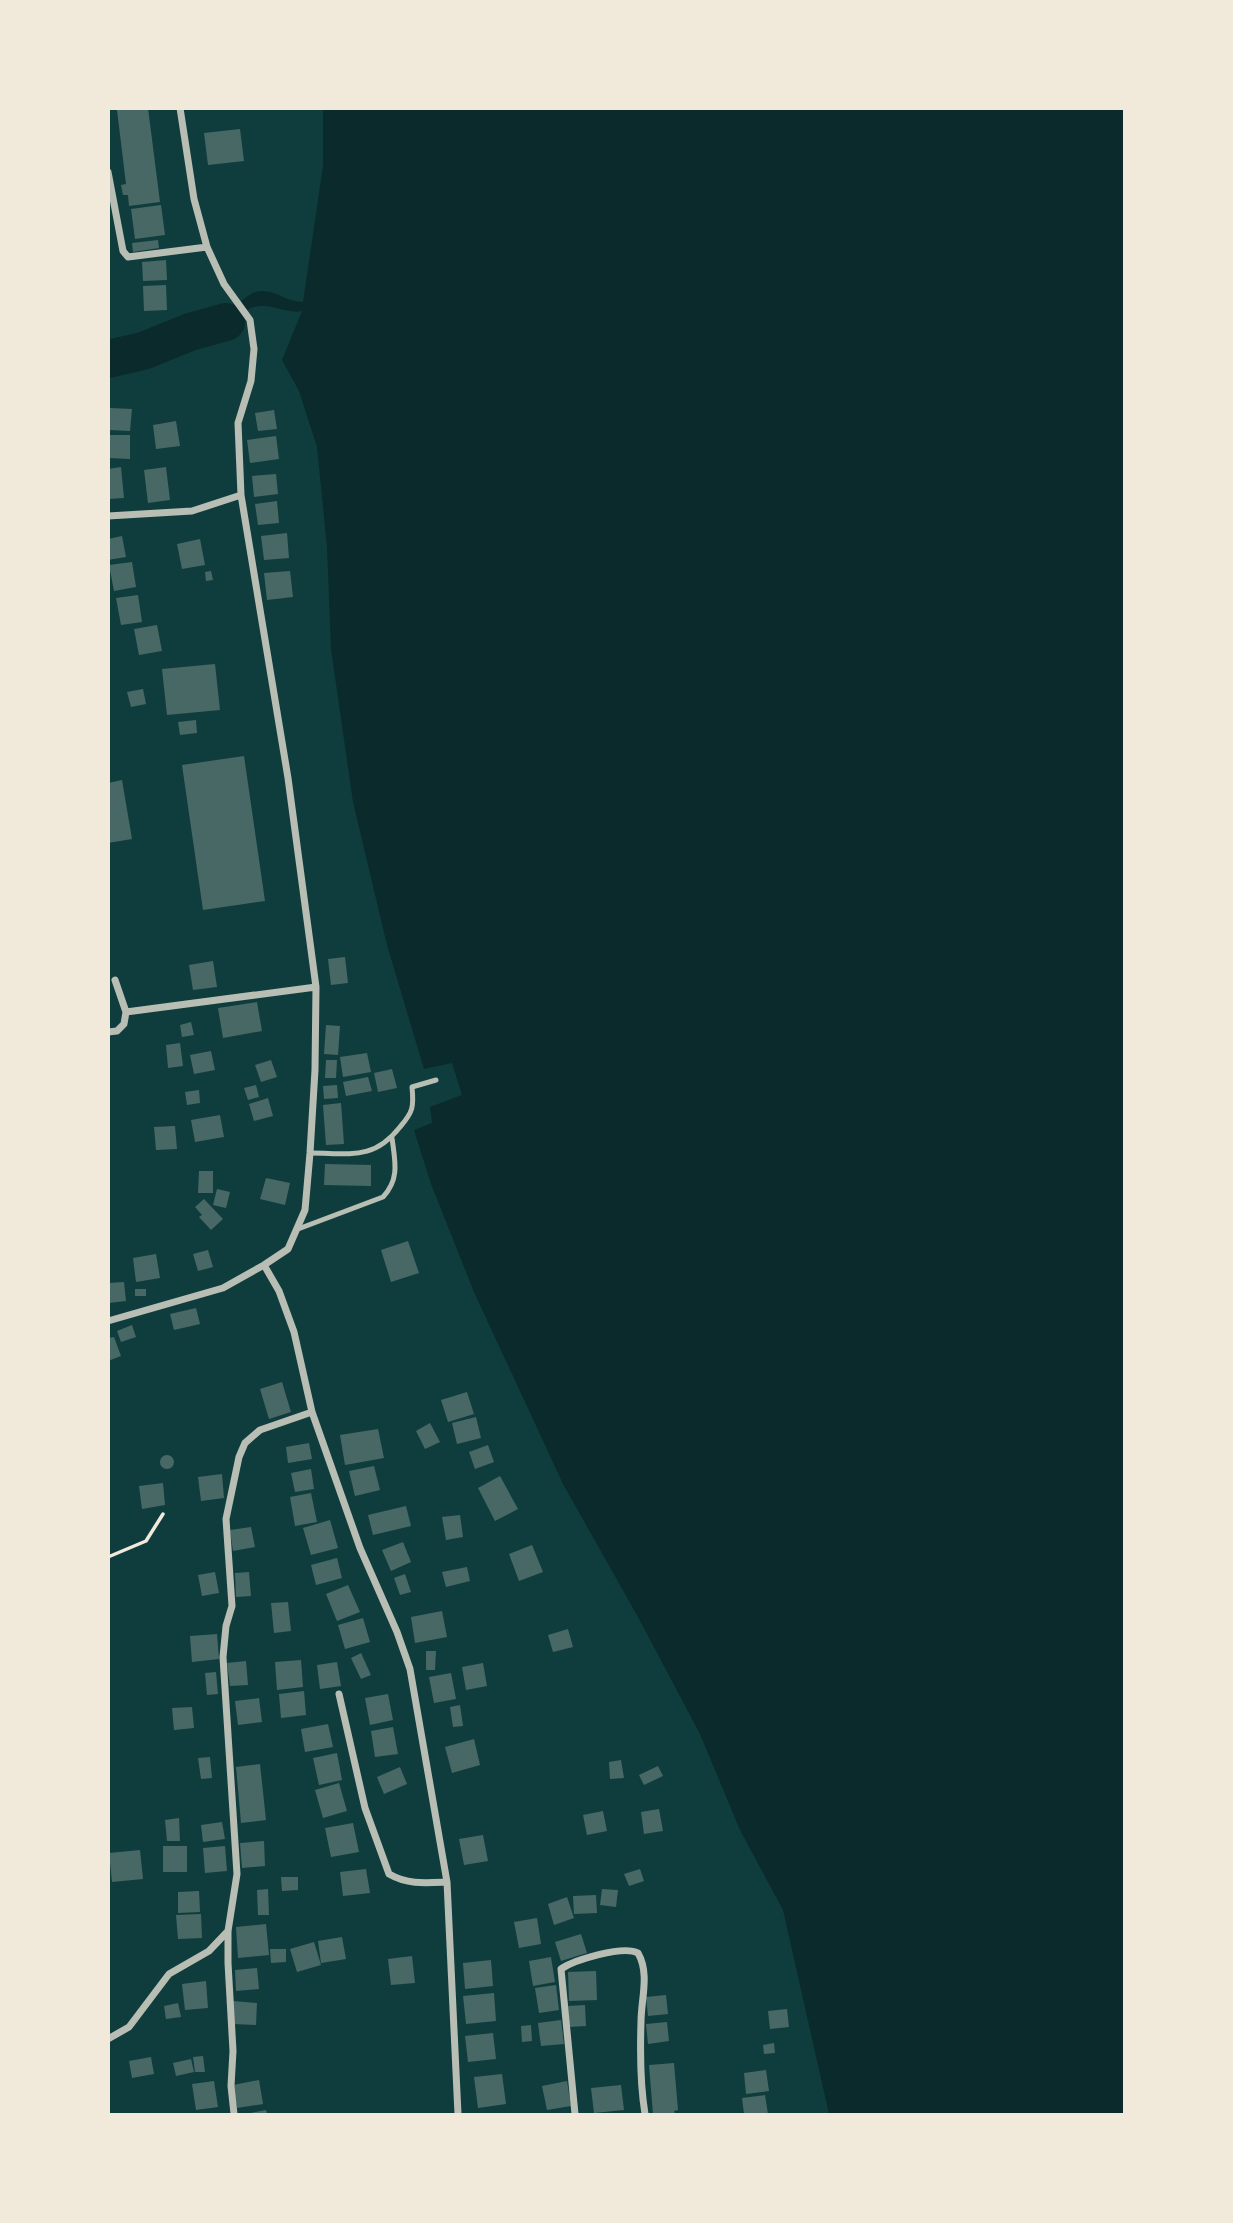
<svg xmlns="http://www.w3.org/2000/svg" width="1233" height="2223" viewBox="0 0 1233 2223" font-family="Raleway,sans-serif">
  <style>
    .water { fill: #0a2a2b }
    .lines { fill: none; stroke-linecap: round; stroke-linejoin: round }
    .river { stroke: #0a2a2b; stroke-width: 38 }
    .building { fill: #486865 }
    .path { stroke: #f1e9da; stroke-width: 3.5 }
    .service { stroke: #b8beb3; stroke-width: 5 }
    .minor { stroke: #b8beb3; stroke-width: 7 }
  </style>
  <rect width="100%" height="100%" fill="#0f3d3e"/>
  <path class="water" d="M323 109H1124V2114H829L783 1910 740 1830 700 1734 638 1617 563 1484 474 1292 431 1184 414 1130 432 1123 430 1107 462 1095 452 1063 424 1069 387 945 353 802 331 649 327 547 317 447 299 391 282 360 302 311C285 314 272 303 254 307 240 310 239 327 226 332 212 338 192 335 177 336 195 328 217 322 232 309 241 302 249 292 261 291 276 290 286 302 303 302L323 166Z"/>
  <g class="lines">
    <path class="river" d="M108 359 143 351 190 332 226 322"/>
  </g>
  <path class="building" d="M129 108H148L160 202 129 206 128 195H123L121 185 126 184 117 110Z
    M240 129 244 161 208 165 204 133Z
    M161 205 165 235 135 239 131 209Z
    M158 240 159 248 133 252 132 243Z
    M166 260 167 280 143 281 142 262Z
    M166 285 167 310 144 311 143 286Z
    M110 408 132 409 130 431 109 430Z
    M274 410 277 429 258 431 255 413Z
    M176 421 180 446 156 449 153 425Z
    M110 435H130V459L109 458Z
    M276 436 279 459 250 463 247 440Z
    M121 467 124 498 108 499V469Z
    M166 467 170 500 148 503 144 470Z
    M276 474 278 494 254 497 252 476Z
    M277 501 279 523 258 525 255 504Z
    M287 533 289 558 264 560 261 536Z
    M122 536 126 557 108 560V539Z
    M200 539 205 565 182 569 177 544Z
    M132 562 136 587 114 591 109 565Z
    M211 571 213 580 206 581 205 572Z
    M290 571 293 597 267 600 264 573Z
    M138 595 142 622 121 625 116 598Z
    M157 625 162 651 139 655 134 629Z
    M215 664 220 710 167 715 162 669Z
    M143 689 146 704 131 707 127 692Z
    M196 720 197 733 180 735 178 722Z
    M244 756 265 901 203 910 182 765Z
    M122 780 132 839 108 843V783Z
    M345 957 348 983 331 985 328 959Z
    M213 961 217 987 193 990 189 965Z
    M257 1002 262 1031 223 1038 218 1008Z
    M191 1022 194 1035 182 1037 180 1025Z
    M326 1025 340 1026 338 1055 324 1054Z
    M180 1043 183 1066 168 1068 166 1045Z
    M211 1051 215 1070 194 1074 190 1055Z
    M367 1053 371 1072 343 1077 340 1057Z
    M271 1060 277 1077 261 1082 255 1065Z
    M326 1060H337L336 1078H325Z
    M392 1069 397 1088 378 1092 374 1073Z
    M368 1077 372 1091 346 1096 343 1082Z
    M256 1085 259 1097 248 1100 244 1088Z
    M337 1085 338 1098 324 1099 323 1086Z
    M199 1090 200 1103 187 1105 185 1092Z
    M268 1098 273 1116 254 1121 249 1104Z
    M341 1103 344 1144 326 1145 323 1105Z
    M220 1115 224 1137 195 1142 191 1120Z
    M175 1126 177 1149 156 1150 154 1127Z
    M325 1164 371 1165V1186L324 1185Z
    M199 1171H213V1193H198Z
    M266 1178 290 1183 285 1205 260 1199Z
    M217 1189 230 1192 226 1208 213 1205Z
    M204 1199 223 1219 211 1230 199 1217 202 1215 195 1207Z
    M408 1241 419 1273 391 1282 381 1250Z
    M208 1250 213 1267 198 1271 193 1254Z
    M156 1254 160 1278 136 1282 133 1258Z
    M124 1282 126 1301 109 1303 108 1283Z
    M135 1289H146V1296H135Z
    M196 1308 200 1324 174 1330 170 1314Z
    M132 1325 136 1337 121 1342 117 1331Z
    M114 1337 121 1356 108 1361V1338Z
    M282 1382 291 1412 269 1419 260 1389Z
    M467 1392 474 1414 448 1422 441 1400Z
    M476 1417 481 1438 457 1444 452 1423Z
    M430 1423 440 1442 425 1449 416 1431Z
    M378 1429 384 1458 345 1465 340 1435Z
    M309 1443 312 1459 288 1463 286 1447Z
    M488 1445 494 1462 475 1469 469 1452Z
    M160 1462a7 7 0 1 1 14 0a7 7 0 1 1-14 0Z
    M374 1466 380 1490 355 1496 349 1471Z
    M311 1469 314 1489 295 1492 291 1473Z
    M222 1474 224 1498 201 1501 198 1477Z
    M500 1476 518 1509 495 1521 478 1488Z
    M163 1483 165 1505 142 1509 139 1486Z
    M311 1493 317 1522 295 1526 290 1497Z
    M406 1506 411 1526 373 1535 368 1515Z
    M460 1515 463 1537 446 1540 442 1517Z
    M330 1520 338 1548 311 1555 303 1528Z
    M251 1527 255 1547 233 1551 230 1530Z
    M403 1542 411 1562 391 1571 382 1550Z
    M532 1545 543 1572 519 1581 509 1554Z
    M337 1558 342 1578 316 1585 311 1565Z
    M467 1567 470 1581 446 1587 442 1572Z
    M215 1572 219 1593 202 1596 198 1575Z
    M249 1572 251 1596 236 1597 235 1573Z
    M405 1574 411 1592 400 1595 394 1578Z
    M348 1585 360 1612 337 1621 326 1594Z
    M288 1602 291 1631 274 1633 271 1603Z
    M442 1611 447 1637 415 1643 411 1617Z
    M363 1618 370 1642 345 1649 338 1625Z
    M568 1629 573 1647 553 1652 548 1635Z
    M217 1634 219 1659 192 1662 190 1636Z
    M426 1651H436L435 1670H426Z
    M361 1653 371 1675 361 1679 351 1658Z
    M301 1660 303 1687 277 1690 275 1662Z
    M246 1661 248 1685 230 1686 227 1663Z
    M337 1662 341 1686 320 1689 317 1665Z
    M483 1663 487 1686 466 1690 462 1667Z
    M216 1672 218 1694 207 1695 205 1673Z
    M451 1673 456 1699 434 1703 429 1677Z
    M304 1691 306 1715 281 1718 279 1694Z
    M388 1694 393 1720 370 1725 365 1698Z
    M259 1698 262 1722 238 1725 235 1701Z
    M460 1705 463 1726 453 1727 450 1707Z
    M192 1707 194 1728 174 1730 172 1708Z
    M328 1724 333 1747 305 1752 301 1729Z
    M393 1727 398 1754 375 1757 371 1731Z
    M474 1739 480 1765 452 1773 445 1747Z
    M337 1753 342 1780 319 1785 313 1758Z
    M210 1757 212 1778 201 1779 198 1758Z
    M621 1760 624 1778 610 1779 609 1762Z
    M260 1764 266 1820 241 1823 236 1767Z
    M658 1766 663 1776 644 1785 639 1775Z
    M400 1767 407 1784 384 1794 377 1777Z
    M339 1783 347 1811 323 1818 315 1790Z
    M659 1809 663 1831 644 1834 641 1812Z
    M603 1811 607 1831 587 1835 583 1815Z
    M179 1818 180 1841H167L165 1820Z
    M222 1822 225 1839 203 1842 201 1825Z
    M353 1823 359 1852 331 1857 325 1828Z
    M483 1835 488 1861 464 1865 459 1839Z
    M264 1841 265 1866 242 1868 240 1843Z
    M163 1846H187V1872H163Z
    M225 1846 227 1871 205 1873 203 1848Z
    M140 1850 143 1879 112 1882 109 1853Z
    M366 1869 370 1893 343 1896 340 1872Z
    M640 1869 644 1881 629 1886 624 1874Z
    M281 1877H298V1890L282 1891Z
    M268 1889 269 1915H258L257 1890Z
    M602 1889 618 1890 616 1907 600 1905Z
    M199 1891 200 1912 178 1913V1892Z
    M596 1895 597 1913 574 1914 573 1896Z
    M567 1897 574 1918 554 1925 548 1904Z
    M201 1914 202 1938 178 1939 176 1915Z
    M537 1918 541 1944 519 1948 514 1922Z
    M266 1924 269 1955 238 1958 236 1927Z
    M581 1934 587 1953 561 1961 555 1942Z
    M342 1937 346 1959 321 1963 318 1941Z
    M314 1942 321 1965 297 1972 290 1949Z
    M270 1949H286V1962L271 1963Z
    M412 1956 415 1983 391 1985 388 1959Z
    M551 1957 555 1982 533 1986 529 1961Z
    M491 1960 493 1986 465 1989 463 1963Z
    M257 1968 259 1989 236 1991 235 1970Z
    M596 1971 597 2000 569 2001 568 1972Z
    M206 1981 208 2008 185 2010 182 1984Z
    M556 1985 559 2010 539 2013 535 1988Z
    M494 1993 496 2021 466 2024 463 1996Z
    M666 1995 668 2014 648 2016 646 1997Z
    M233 2001 257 2003 256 2025 232 2024Z
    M178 2003 181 2017 166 2019 164 2006Z
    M585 2005 586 2026 569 2027 568 2006Z
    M787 2009 789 2027 770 2029 768 2011Z
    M561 2020 564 2044 541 2046 538 2023Z
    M667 2022 669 2041 648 2044 646 2024Z
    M531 2025 532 2041 522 2042 521 2026Z
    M493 2033 496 2059 468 2062 465 2036Z
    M774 2043 775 2053 764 2054 763 2045Z
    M203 2056 205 2072H195L193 2057Z
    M151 2057 154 2074 132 2078 129 2061Z
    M191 2059 194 2072 176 2076 173 2063Z
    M674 2063 678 2110 674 2111 675 2114H653L649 2065Z
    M766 2070 769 2091 746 2094 744 2073Z
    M502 2074 506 2104 478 2108 474 2077Z
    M259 2080 263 2104 237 2108 233 2085Z
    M214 2081 218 2107 196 2110 192 2084Z
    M567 2081 571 2106 547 2110 542 2086Z
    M621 2085 624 2110 594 2113 591 2088Z
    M765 2095 768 2114H744L742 2098Z
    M266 2110 267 2114H250V2113Z"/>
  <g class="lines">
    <path class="path" d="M108 1557 146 1541 163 1514"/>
    <path class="service" d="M310 1153C350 1153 373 1161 400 1127 413 1112 414 1107 412 1087L436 1080
      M298 1229 383 1197C400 1179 395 1161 392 1138"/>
    <path class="minor" d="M108 172 123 251 128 257 207 247
      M108 516 192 511 241 495
      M115 980 126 1012 316 987
      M108 1032 117 1031 124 1024 126 1012
      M264 1265 279 1291 294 1332 312 1412 360 1548 397 1632 410 1669 447 1882 458 2114
      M108 1321 223 1288 264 1265 288 1249 305 1210 310 1153 315 1070 316 987 288 778 241 495 238 423 251 381 254 349 250 320 224 284 207 247 194 199 180 108
      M339 1694 365 1808 389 1874C408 1885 426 1883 447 1882
      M108 2039 129 2027 169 1974 209 1951 228 1931
      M234 2114 231 2086 233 2051 228 1963V1931L237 1874 223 1657 226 1626 232 1606 226 1519 239 1457 245 1443 260 1430 312 1412
      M575 2114 561 1969C574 1960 623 1945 638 1953 650 1974 641 1999 641 2022 640 2053 640 2084 645 2114"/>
  </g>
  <rect width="1233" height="2223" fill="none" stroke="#f1e9da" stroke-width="220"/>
</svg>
